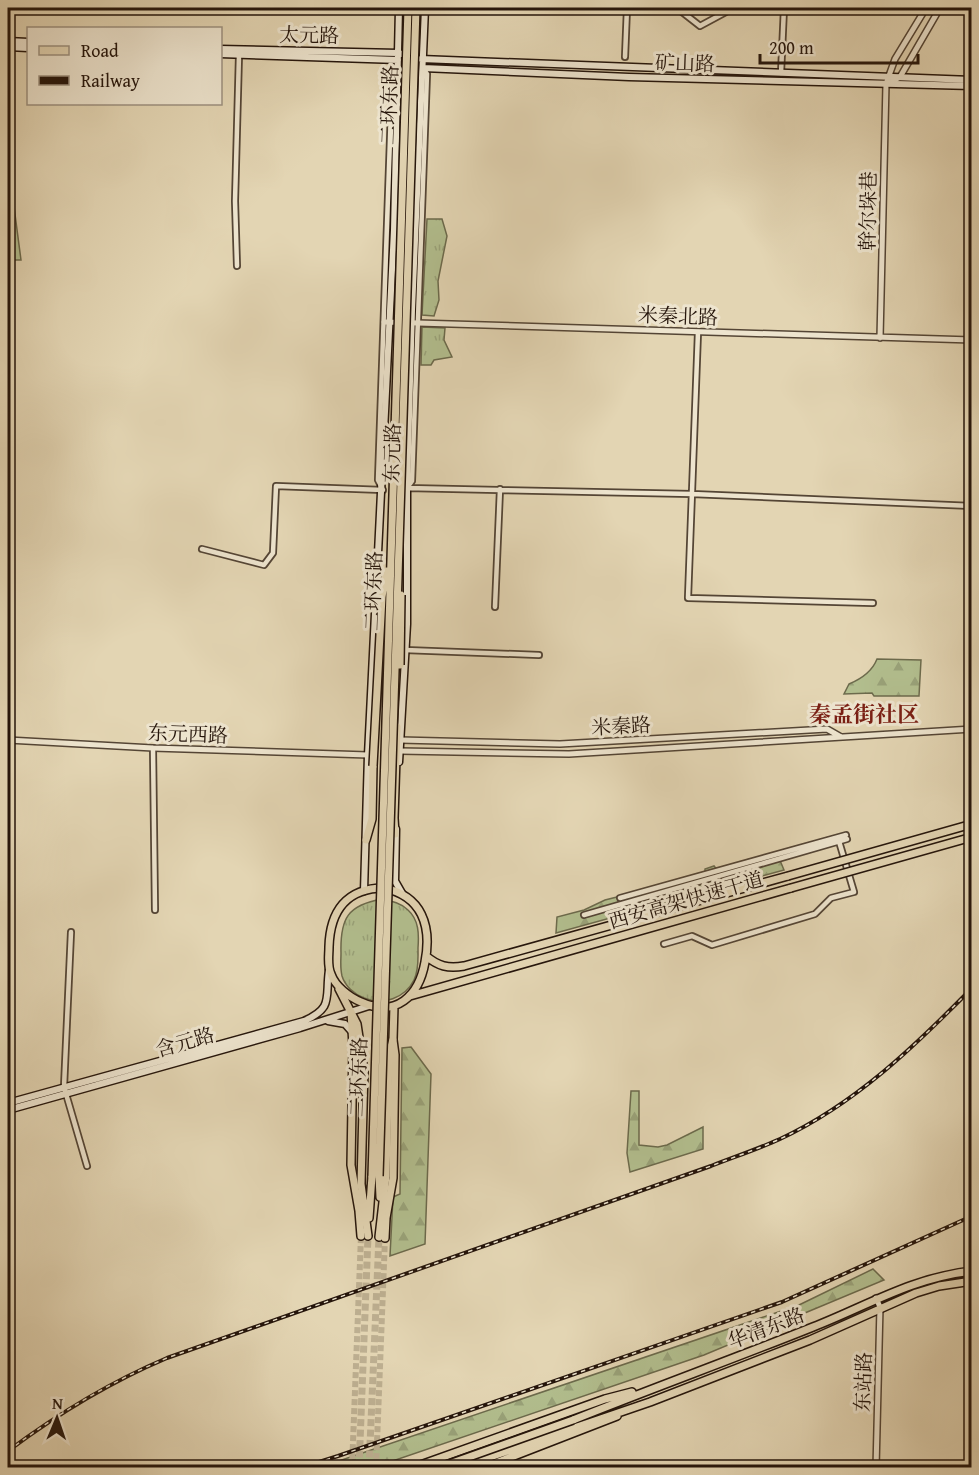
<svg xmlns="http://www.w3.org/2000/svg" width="979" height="1475" viewBox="0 0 979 1475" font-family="'Gentium Book Plus','Noto Serif SC',serif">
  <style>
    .grass { fill: url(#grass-tufts); stroke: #6c6a4c; stroke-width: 1.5 }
    .forest { fill: url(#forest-firs); stroke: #6c6a4c; stroke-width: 1.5 }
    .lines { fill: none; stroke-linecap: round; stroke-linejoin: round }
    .secondary-tunnel { stroke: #bdaf91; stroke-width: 6; stroke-dasharray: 6 3; stroke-linecap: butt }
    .trunk-tunnel { stroke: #bdaf91; stroke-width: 7; stroke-dasharray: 7 3.5; stroke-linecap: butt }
    .minor-casing { stroke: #544535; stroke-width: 8 }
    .tertiary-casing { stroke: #544535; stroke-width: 8 }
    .secondary-casing { stroke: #25150b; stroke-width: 9 }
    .primary-casing { stroke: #25150b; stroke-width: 10 }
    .trunk-casing { stroke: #25150b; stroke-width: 10 }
    .minor { stroke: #ede4ce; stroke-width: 4.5 }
    .tertiary { stroke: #ede4ce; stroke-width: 5 }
    .secondary { stroke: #ede4ce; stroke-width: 6 }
    .primary { stroke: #e3d5b3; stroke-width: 7 }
    .trunk { stroke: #e3d5b3; stroke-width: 7 }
    .rail-casing { stroke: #25150b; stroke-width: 4 }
    .rail { stroke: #ede4ce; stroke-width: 1.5; stroke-dasharray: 4.5; stroke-linecap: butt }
    .primary-bridge-casing { stroke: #25150b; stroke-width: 10; stroke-linecap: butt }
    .trunk-bridge-casing { stroke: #25150b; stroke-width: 10; stroke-linecap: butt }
    .primary-bridge { stroke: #e3d5b3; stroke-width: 7 }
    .trunk-bridge { stroke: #e3d5b3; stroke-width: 7 }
    .labels { text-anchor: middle; stroke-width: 6; stroke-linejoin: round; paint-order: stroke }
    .street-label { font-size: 20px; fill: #25150b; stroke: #ede4ce }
    .quarter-label { font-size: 22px; font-weight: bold; fill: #7a1f14; stroke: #ede4ce }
  </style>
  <defs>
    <pattern id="grass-tufts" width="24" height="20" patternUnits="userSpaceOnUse" patternTransform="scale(1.5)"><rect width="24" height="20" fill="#b2be8e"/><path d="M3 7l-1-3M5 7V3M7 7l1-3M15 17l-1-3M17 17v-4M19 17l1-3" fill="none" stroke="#99a279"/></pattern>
    <pattern id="forest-firs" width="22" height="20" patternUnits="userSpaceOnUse" patternTransform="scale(1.5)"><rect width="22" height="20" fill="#b2be8e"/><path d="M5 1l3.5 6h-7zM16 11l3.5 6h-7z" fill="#99a279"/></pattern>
  </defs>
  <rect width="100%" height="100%" fill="#e3d5b3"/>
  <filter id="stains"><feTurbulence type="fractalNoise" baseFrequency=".00333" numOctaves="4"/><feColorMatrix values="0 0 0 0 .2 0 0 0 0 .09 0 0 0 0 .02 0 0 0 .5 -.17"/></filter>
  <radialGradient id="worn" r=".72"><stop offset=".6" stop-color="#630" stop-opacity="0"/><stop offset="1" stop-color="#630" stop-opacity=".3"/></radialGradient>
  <path class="grass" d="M8 161 21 260H8Z
    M427 219H442L447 236 438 281 439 300 434 316 422 315Z
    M422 327 445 328 444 340 452 357 434 360 431 365H421Z
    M382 899C391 901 401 903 408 910 419 920 419 934 418 948 418 958 419 970 414 980 405 998 383 1006 364 998 354 994 345 986 342 976 340 968 341 960 341 953 340 918 348 905 382 899Z"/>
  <path class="forest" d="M877 659 921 660 919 696H874L872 693 844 694 849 684C861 679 872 672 877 659Z
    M779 858 784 870 556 933 557 917 584 910 605 900 705 875V869L714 866 722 876Z
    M411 1047 431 1074 425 1244 390 1256 393 1197 400 1194 402 1048Z
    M631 1091H639V1145L658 1147 667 1145 703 1127V1149L630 1172 627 1153Z
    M873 1269 884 1280 704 1355 375 1467H321L799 1305Z"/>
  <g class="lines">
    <path class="secondary-tunnel" d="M352 1468 361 1236
      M376 1468 385 1238"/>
    <path class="trunk-tunnel" d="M359 1468 368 1236
      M369 1468 379 1237"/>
    <defs>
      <path id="minor" d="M677 8 700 26 726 12V8
        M625 57 627 8
        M781 73 784 8
        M237 266 235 201 239 55
        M698 332 688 598 873 603
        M407 488 692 494 972 506
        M407 488 412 481 427 74 423 68
        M202 549 264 565 273 553 276 486 383 490 378 480 391 111 396 101
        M495 607 500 489
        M405 650 539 655
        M153 748 155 910
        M620 898 846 835
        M584 915 847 839
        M71 932 64 1087 87 1166
        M664 944 692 936 712 945 815 914 831 898 854 892 838 838"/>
      <path id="tertiary" d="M887 84 900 77 940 8
        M384 322 972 340
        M880 338 886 84 895 59 926 8
        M8 740 153 748 368 755
        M400 740 560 744 827 729 841 737
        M400 751 569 754 972 729
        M876 1468 880 1307 876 1298"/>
      <path id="secondary" d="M8 41 28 42
        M8 47 28 48
        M220 49 398 53 411 56
        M220 54 398 60
        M421 59 972 80
        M423 68 629 77 972 86
        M399 762 407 624V488L412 310 425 8
        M396 829 395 881 403 895
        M364 891 368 755 394 230 399 8
        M328 1021 345 1024 353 1033
        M8 1103 304 1021C334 1008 325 998 329 970
        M8 1110 300 1028 372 1005"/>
      <path id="primary" d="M351 1012 353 1046 351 1165 359 1211 361 1236
        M385 1238 386 1218 393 1178 395 1055 393 1040
        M573 1420C653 1388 733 1359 813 1327 867 1306 911 1278 972 1271
        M412 1468 605 1399 632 1392
        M458 1468 650 1402 810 1340 916 1293 939 1286 972 1281
        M483 1468 617 1416"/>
      <path id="trunk" d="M395 834 394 818 397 727
        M366 840 372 819 373 766
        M384 888C422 896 432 926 425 962 419 996 396 1018 361 1002 349 997 335 986 331 974 327 966 329 956 329 947 330 912 346 888 384 888Z
        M426 956C438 966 448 969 464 966L788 876
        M339 989 357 1024 364 1071 361 1184 368 1236
        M410 996 791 888
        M379 1176 380 1197
        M369 1218 372 1176
        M379 1237 386 1176 389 1055 393 1039 394 1006"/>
    </defs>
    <use href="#minor" class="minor-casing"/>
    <use href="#tertiary" class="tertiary-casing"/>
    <use href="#secondary" class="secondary-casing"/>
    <use href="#primary" class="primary-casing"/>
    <use href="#trunk" class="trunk-casing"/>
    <use href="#minor" class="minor"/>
    <use href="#tertiary" class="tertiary"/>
    <use href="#secondary" class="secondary"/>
    <use href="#primary" class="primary"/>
    <use href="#trunk" class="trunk"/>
    <defs>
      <path id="rail" d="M8 1451C59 1413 108 1383 167 1358L711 1166C734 1157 758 1149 780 1139 855 1104 914 1047 972 988
        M300 1468 338 1456 782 1302 972 1216"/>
    </defs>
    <use href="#rail" class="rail-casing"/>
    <use href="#rail" class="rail"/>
    <defs>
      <path id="primary-bridge" d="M438 1468 573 1420"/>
      <path id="trunk-bridge" d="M400 665 401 595
        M373 766 382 597 386 571
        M788 876 972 824
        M791 888 972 837
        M372 1176 408 8
        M379 1176 416 8"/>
    </defs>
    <use href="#primary-bridge" class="primary-bridge-casing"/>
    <use href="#trunk-bridge" class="trunk-bridge-casing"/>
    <use href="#primary-bridge" class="primary-bridge"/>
    <use href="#trunk-bridge" class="trunk-bridge"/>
  </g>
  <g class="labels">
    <g class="street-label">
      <text transform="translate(309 35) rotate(1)" y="7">太元路</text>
      <text transform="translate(685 63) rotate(2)" y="7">矿山路</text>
      <text transform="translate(389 105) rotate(-88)" y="7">二环东路</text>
      <text transform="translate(868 211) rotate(-89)" y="7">幹尔垛巷</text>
      <text transform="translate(678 316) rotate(2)" y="7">米秦北路</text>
      <text transform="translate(392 453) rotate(-88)" y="7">东元路</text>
      <text transform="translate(373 591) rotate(-88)" y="7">二环东路</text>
      <text transform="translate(621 726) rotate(-3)" y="7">米秦路</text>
      <text transform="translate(188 734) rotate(2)" y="7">东元西路</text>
      <text transform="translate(686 900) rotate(-16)" y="7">西安高架快速干道</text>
      <text transform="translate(185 1042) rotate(-16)" y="7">含元路</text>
      <text transform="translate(358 1077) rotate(-88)" y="7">二环东路</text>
      <text transform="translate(766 1328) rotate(-21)" y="7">华清东路</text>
      <text transform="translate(863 1382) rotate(-88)" y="7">东站路</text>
    </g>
    <g class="quarter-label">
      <text x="864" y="722">秦孟街社区</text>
    </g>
  </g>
  <rect width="979" height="1475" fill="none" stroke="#e3d5b3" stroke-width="30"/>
  <rect x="9" y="9" width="961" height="1457" fill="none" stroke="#25150b" stroke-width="3"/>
  <rect x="15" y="15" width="949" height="1445" fill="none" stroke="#25150b" stroke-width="1.5"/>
  <rect x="27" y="27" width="195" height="78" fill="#ede4ce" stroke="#9d9180" stroke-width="1.5"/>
  <rect x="39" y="46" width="30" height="9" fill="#e3d5b3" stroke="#9d9180" stroke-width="1.5"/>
  <text x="81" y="57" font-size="18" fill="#25150b">Road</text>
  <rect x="39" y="76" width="30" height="9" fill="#25150b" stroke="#9d9180" stroke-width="1.5"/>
  <text x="81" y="87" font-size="18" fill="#25150b">Railway</text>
  <g transform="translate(57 1418) rotate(2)" stroke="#ede4ce" stroke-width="4.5" paint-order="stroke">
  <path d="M0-4.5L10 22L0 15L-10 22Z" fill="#25150b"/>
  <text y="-9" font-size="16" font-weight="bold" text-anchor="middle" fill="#25150b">N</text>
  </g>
  <path d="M760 54v9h158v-9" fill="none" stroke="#25150b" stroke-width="3"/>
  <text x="769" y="54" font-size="18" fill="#25150b" stroke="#ede4ce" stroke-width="4.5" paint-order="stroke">200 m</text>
  <rect width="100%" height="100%" filter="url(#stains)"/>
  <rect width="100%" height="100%" fill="url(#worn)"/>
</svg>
